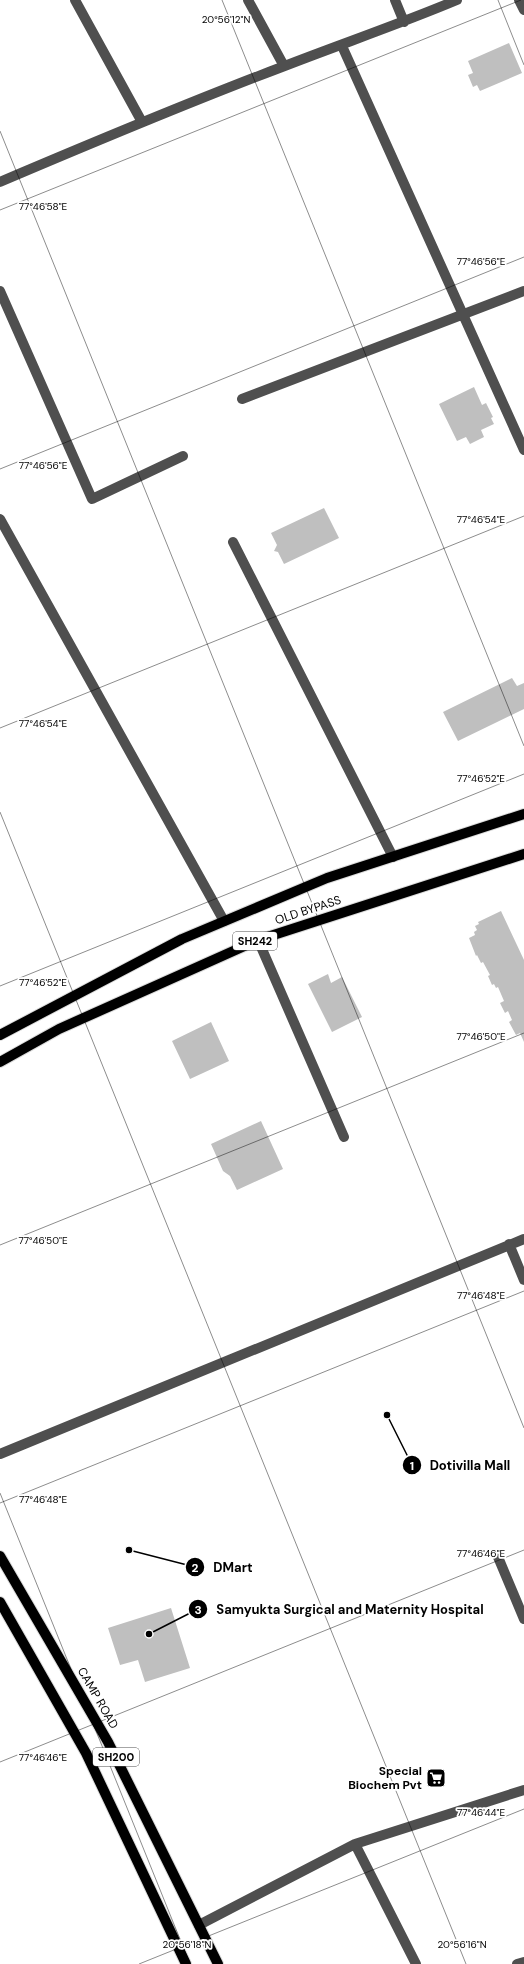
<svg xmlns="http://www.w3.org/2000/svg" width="524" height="1964" viewBox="0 0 524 1964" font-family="'DM Sans',sans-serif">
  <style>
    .building { fill: #bfbfbf }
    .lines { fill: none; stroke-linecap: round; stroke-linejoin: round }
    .major-casing { stroke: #dbdbdb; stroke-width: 12 }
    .minor { stroke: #4f4f4f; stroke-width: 10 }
    .major { stroke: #000; stroke-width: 10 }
    .ticks { fill: none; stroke: #000; stroke-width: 1; stroke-opacity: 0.45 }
    .labels { text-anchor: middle; stroke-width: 3.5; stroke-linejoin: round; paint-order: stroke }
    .shield { fill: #fff; stroke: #4c4c4c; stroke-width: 1 }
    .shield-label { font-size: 11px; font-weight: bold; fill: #000 }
    .street-label { font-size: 12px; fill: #000; stroke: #fff }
    .poi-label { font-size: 12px; font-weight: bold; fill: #000; stroke: #fff; text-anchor: end }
    .ticks-label { font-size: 10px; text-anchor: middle; fill: #000; stroke: #fff; stroke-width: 3.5; stroke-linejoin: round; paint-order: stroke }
    .leader { fill: none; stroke: #000; stroke-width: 1.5 }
    .callout-dot { fill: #000; stroke: #fff; stroke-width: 1.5 }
    .mark-label { font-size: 12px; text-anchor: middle; font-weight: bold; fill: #fff }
    .callout-label { font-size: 13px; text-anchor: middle; font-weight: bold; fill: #000; stroke: #fff; stroke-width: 3.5; stroke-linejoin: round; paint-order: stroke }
  </style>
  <rect width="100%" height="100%" fill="#fff"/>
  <path class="building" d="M509 43 522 73 480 91 477 85 473 87 468 75 473 73 468 61Z
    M474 387 482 405 486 403 493 417 491 418 494 424 481 430 484 437 470 444 466 437 457 441 439 404Z
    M324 508 339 538 284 564 278 552 274 551 277 545 271 533Z
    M512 678 517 686 524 683V709L458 741 443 712Z
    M501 911 524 960V1042L520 1033 516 1035 509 1022 512 1020 508 1011 505 1013 500 1003 504 1001 498 987 496 988 494 984 492 985 488 976 490 975 483 962 481 963 477 955 476 956 469 938 475 935 474 932 477 930 475 926 479 924 478 922Z
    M328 974 331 983 342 977 362 1017 332 1032 308 984Z
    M211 1022 229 1061 190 1079 172 1041Z
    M261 1121 283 1169 237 1190 230 1176 223 1171 211 1144Z
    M171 1608 190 1668 145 1682 138 1660 120 1665 108 1628Z"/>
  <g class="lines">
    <defs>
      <path id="major" d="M0 1035 182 939 327 878 524 814
        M0 1062 59 1029 258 940 524 854
        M0 1556 108 1742 218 1964
        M0 1602 86 1753 186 1964"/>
    </defs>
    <use href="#major" class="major-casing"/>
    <path class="minor" d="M75 0 142 122
      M248 0 284 66
      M395 0 404 22
      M519 0 524 10
      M342 46 524 450
      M0 182C94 142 187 103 282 67 341 44 400 24 457 0
      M0 291 92 499 183 456
      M242 399 524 291
      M0 519 224 921
      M233 542 393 857
      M258 940 344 1137
      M509 1244 524 1280
      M0 1454 524 1239
      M498 1557 524 1619
      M355 1844 416 1964
      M199 1925 355 1844 524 1790
      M517 1964 524 1962"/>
    <use href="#major" class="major"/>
  </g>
  <path class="ticks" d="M222 0 524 746M498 0 524 65M0 131 524 1428M0 210 521 0M0 469 524 257M0 728 524 516M0 812 466 1964M0 986 524 774M0 1245 524 1033M0 1493 190 1964M0 1503 524 1291M0 1762 524 1550M139 1964 524 1809"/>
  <defs>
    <symbol id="supermarket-square" viewBox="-11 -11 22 22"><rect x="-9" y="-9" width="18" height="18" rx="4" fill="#000" stroke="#fff"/><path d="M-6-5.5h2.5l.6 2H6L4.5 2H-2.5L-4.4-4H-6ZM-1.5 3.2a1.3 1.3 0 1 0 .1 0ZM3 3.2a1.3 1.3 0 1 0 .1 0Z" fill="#fff"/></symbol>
  </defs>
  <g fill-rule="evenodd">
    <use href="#supermarket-square" x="425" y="1767" width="22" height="22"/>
  </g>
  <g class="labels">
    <g class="shield">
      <rect x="233" y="932" width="44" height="18" rx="3"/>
      <rect x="93" y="1748" width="46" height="18" rx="3"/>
    </g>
    <g class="shield-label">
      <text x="255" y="945">SH242</text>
      <text x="116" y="1761">SH200</text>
    </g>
    <g class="street-label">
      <text transform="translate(308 910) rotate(-18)" y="4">OLD BYPASS</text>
      <text transform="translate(98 1698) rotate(60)" y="4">CAMP ROAD</text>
    </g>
    <g class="poi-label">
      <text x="422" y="1775">Special<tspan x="422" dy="14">Biochem Pvt</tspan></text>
    </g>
  </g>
  <g class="ticks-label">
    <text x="226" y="23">20°56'12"N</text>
    <text x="43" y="210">77°46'58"E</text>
    <text x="481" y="265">77°46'56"E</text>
    <text x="43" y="469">77°46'56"E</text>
    <text x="481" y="523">77°46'54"E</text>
    <text x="43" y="727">77°46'54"E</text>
    <text x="481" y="782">77°46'52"E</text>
    <text x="43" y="986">77°46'52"E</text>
    <text x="481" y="1040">77°46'50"E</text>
    <text x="43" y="1244">77°46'50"E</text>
    <text x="481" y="1299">77°46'48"E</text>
    <text x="43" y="1503">77°46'48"E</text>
    <text x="481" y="1557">77°46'46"E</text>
    <text x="43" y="1761">77°46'46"E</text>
    <text x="481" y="1816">77°46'44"E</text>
    <text x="187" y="1948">20°56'18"N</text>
    <text x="462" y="1948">20°56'16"N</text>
  </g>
  <path class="leader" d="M387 1415L412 1465M129 1550L195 1567M149 1634L198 1609"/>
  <g class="callout-dot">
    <circle cx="387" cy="1415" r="4"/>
    <circle cx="129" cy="1550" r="4"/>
    <circle cx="149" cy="1634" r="4"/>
    <circle cx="412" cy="1465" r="10"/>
    <circle cx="195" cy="1567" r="10"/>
    <circle cx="198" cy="1609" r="10"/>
  </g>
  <g class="mark-label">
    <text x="412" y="1470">1</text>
    <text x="195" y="1572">2</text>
    <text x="198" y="1614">3</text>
  </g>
  <g class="callout-label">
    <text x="470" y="1470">Dotivilla Mall</text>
    <text x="233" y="1572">DMart</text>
    <text x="350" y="1614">Samyukta Surgical and Maternity Hospital</text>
  </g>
</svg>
